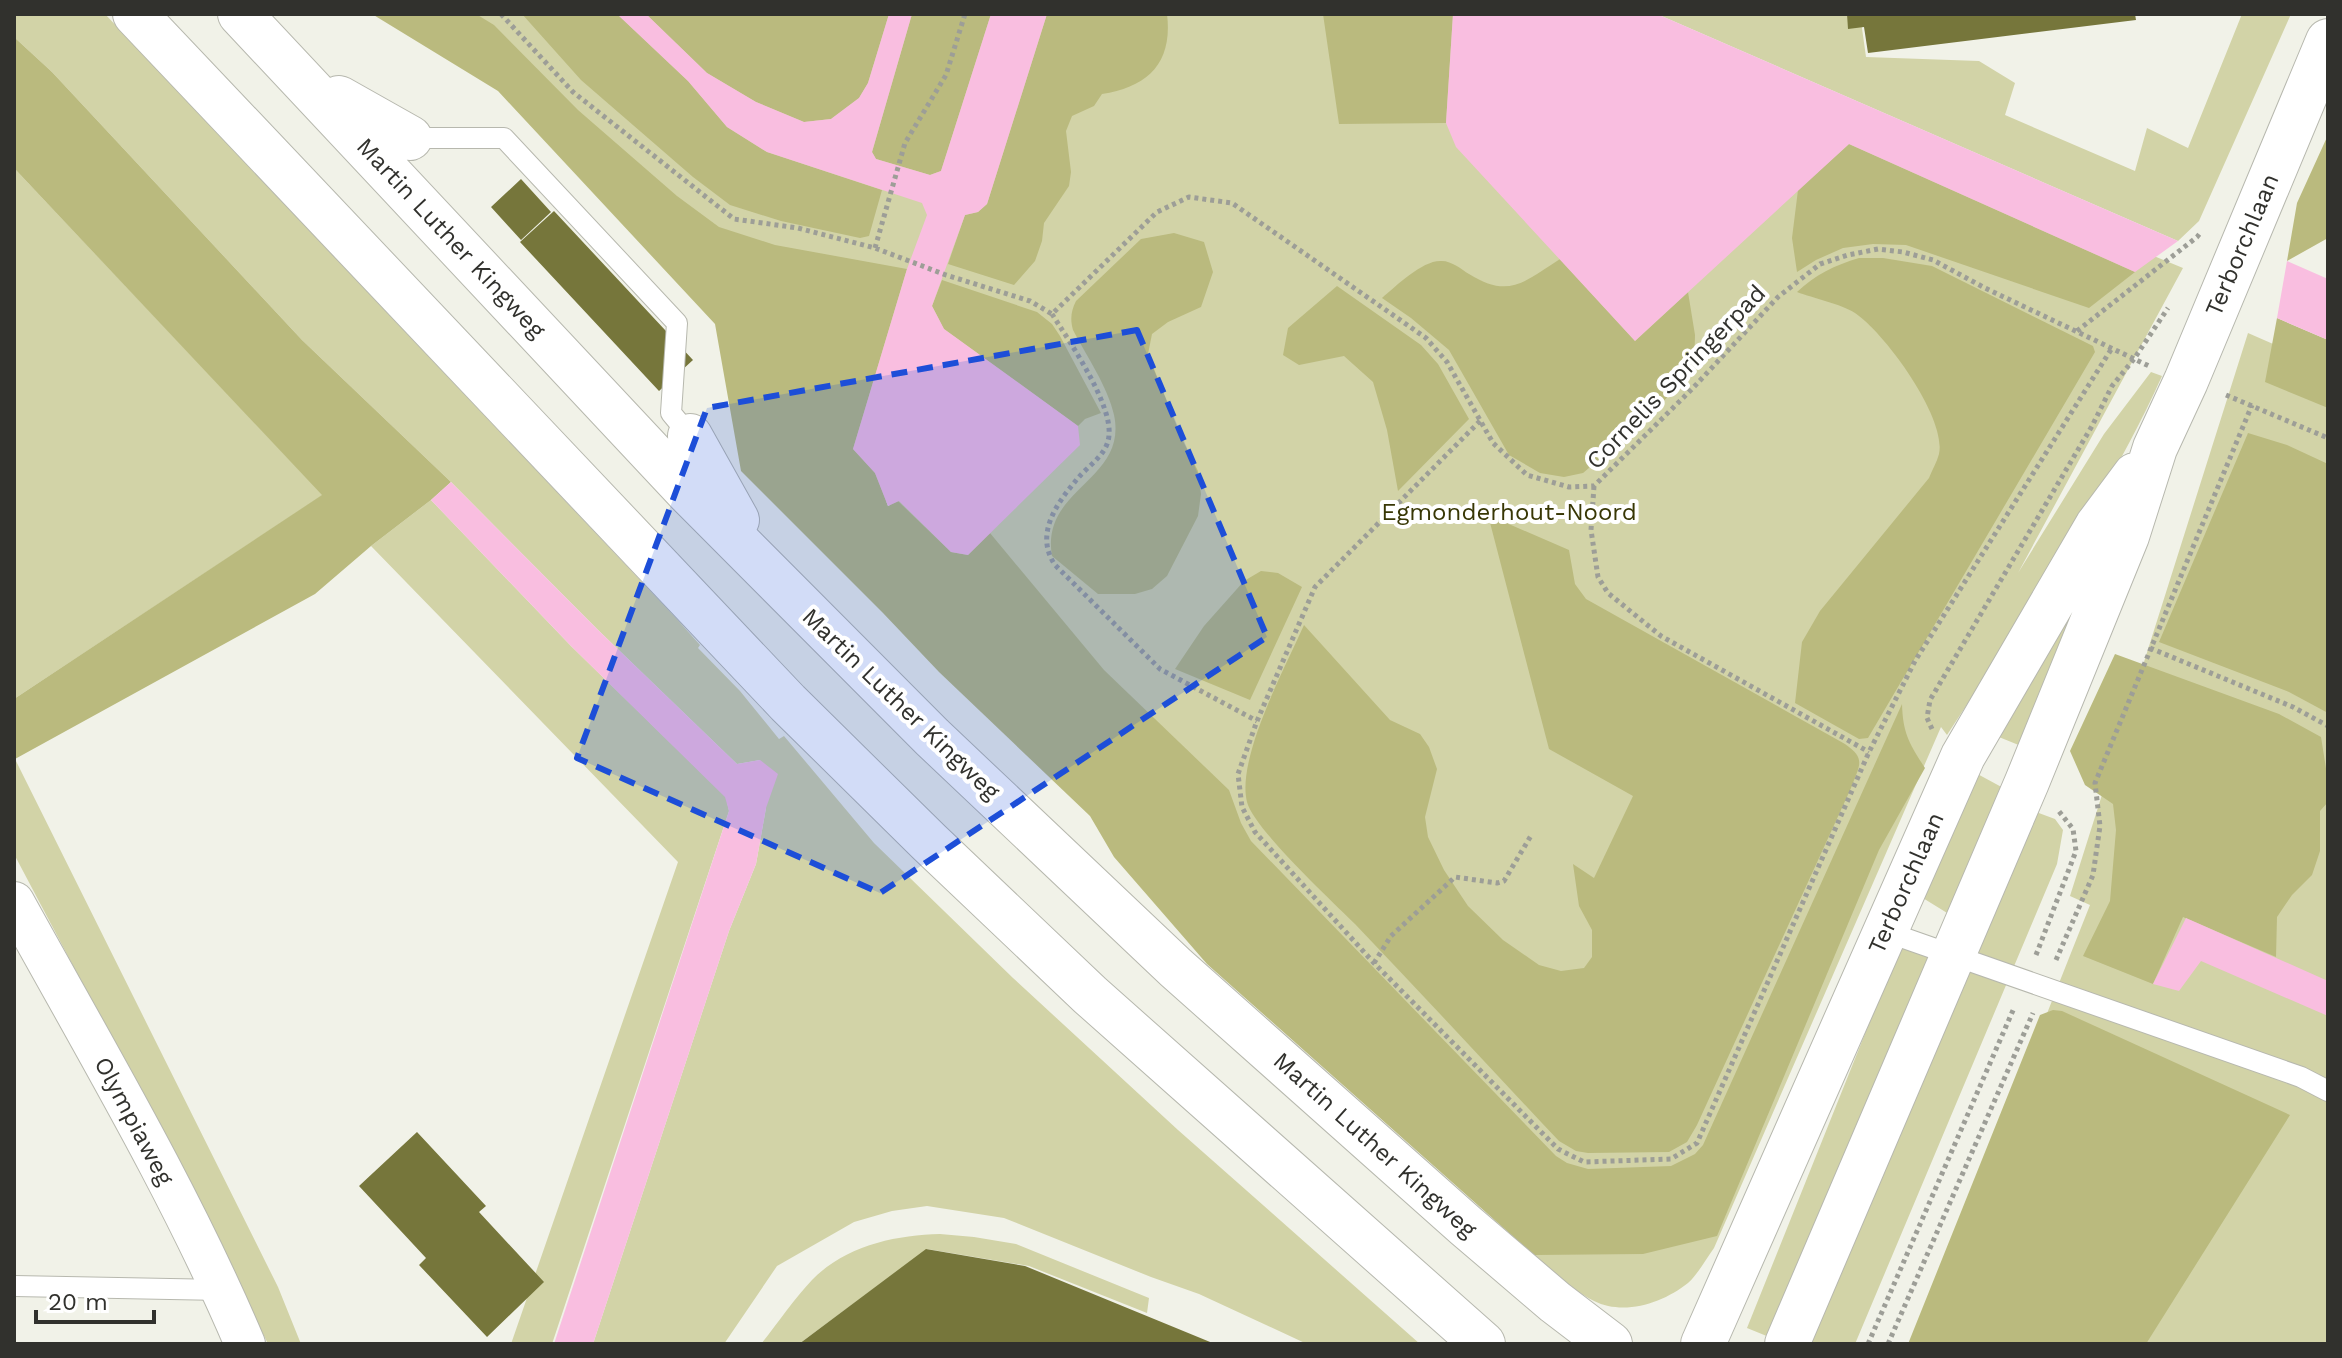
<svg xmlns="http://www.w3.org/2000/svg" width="2342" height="1358" font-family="'Work Sans',sans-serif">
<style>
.green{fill:#d2d3a7}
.forest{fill:#baba7e}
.water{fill:#f9bee0}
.building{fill:#76763b}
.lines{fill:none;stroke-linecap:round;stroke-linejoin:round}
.lane-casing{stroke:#b7b8ae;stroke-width:22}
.street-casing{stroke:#b7b8ae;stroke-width:42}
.secondary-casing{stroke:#b7b8ae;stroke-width:46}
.highway-casing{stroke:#b7b8ae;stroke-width:46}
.path{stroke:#9d9e97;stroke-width:5;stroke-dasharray:4 4;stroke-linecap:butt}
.lane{stroke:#fff;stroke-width:20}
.street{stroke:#fff;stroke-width:40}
.secondary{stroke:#fff;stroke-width:44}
.highway{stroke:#fff;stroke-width:44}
.marked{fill:#1d4ed8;fill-opacity:0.2;stroke:#1d4ed8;stroke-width:6;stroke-dasharray:16 10;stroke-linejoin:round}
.labels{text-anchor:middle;stroke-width:8;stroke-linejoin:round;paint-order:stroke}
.street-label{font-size:24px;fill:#31312d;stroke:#fff}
.park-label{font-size:24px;fill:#383705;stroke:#fff}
</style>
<rect width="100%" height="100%" fill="#f1f2e8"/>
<path class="green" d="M14,14H105L675,617L700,645L698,648L740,691L779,739L784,736L874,843L1013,978L1178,1130L1420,1344H1307L1199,1294L1151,1277L1004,1218L927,1206L892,1211L854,1222L777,1266L724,1344H593L729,931L756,864L766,808L760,760L737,764L597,629L451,482L302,340L52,72L14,37Z
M388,14H1566L2183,268L2018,573L2104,434L2151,372L2162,376C2106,501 2021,620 1947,735L1941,727L1714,1248C1706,1259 1698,1274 1688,1283C1663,1303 1624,1316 1594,1301C1572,1290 1553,1271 1534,1255L1529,1200L722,323L506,73Z
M1657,14H1860L1866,57L1979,61L2015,83L2005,115L2135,171L2147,128L2188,148L2242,14H2291L2199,221L2178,241Z
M14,168L323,495L14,699Z
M2248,333L2328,368V1344H1916L2090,905L2070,896Z
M431,500L571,646L726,797L729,811L552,1344H511L678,862L371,546Z
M2122,519L2026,748L1989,733Z
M14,757L278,1287L301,1344H268L200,1206L14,854Z
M1972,771L2007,790L1952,916L1918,895Z
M2028,809L2055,819L2063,830L2057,864L1855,1344H1803Z
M1901,944L1933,957L1774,1339L1747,1328Z
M940,1234L974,1237L1016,1244L1149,1298L1147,1313L1029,1266L927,1249L799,1344H761C778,1323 794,1299 812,1280C845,1246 895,1235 940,1234Z"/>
<path class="forest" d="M372,14H476L494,25L578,110L677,196L719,227L775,245L907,269L853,449L875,473L888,506L898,501L951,552L968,555L990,533L1104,670L1229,790L1241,823L1251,841L1556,1156L1567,1163L1588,1169L1671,1166L1695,1154L1703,1145L1902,704C1903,734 1909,743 1925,768L1879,850L1717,1236L1643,1254L1534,1255L1207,964L1114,857L1090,816L939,672L883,613L741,471L715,324L498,91Z
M522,14H617L688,81L727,127L767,152L882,190L869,236L860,238L781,221L730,205L693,177L581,80Z
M646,14H889L868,83L859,98L831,119L804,122L756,102L707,73Z
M912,14H991L941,171L930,175L876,159L872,152Z
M1047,14H1167C1173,63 1148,87 1102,94L1094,106L1072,116L1066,131L1071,172L1069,186L1044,223L1042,241L1035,261L1014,285L948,264L965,215L978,212L987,204Z
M1323,14H1453L1446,123L1339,124Z
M14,37L52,72L302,340L451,482L431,500L371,546L315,594L15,759L14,699L322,495L14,168Z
M2328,135V238L2287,261L2297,203Z
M1849,144L2135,272L2089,308L1906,245L1873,244L1843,248L1816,260L1797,272L1792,238L1798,190Z
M1174,233L1204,242L1213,272L1201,307L1168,322L1152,334L1148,354L1182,439L1198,471L1201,494L1198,516L1167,576L1152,589L1135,594H1098L1052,556C1040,488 1128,481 1114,415C1108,387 1086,355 1073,330C1070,319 1071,311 1076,301L1141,239Z
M1859,258H1883L1932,266L2093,346L2095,352L1868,738L1859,739L1795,703L1802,642L1820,611L1929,478C1932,470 1937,462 1939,454C1947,418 1885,333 1855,313C1841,304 1813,298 1797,292C1815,275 1835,265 1859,258Z
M1560,259L1635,341L1688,292L1695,335L1694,371L1632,432L1583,473L1564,477L1540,473L1509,455L1449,350L1411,318L1382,298C1396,286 1422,261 1440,261C1451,260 1461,269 1469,274C1509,299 1524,282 1560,259Z
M942,280L1037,312L1052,324L1060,336L1101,413L1085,419L1078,426L944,329L932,306Z
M1337,286L1421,345L1438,364L1469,419L1398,491L1387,430L1373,382L1344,356L1299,365L1283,355L1288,328Z
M2277,318L2328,340V408L2265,382Z
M2248,433L2287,445L2328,464V713L2289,692L2159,642Z
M1488,515L1569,550L1575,584L1586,599L1845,744C1867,759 1859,766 1851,788L1697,1125L1687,1142L1669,1152L1588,1153L1576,1151L1559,1141C1491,1069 1424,996 1355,924C1332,901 1254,829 1247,802C1236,758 1286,666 1304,625L1390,720L1420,734L1429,747L1437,769L1425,817L1428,837L1444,870L1468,906L1503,940L1539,965L1561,971L1584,968L1592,957V930L1579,906L1573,864L1594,878L1633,796L1549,749Z
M1261,571L1278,573L1302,587L1250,700L1175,669L1204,626L1244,581Z
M2115,654L2279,714L2321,737L2328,781V802L2320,811V851L2312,875L2292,895L2277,917L2276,957L2183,917L2153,984L2083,956L2110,901L2116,830L2113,804L2085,785L2070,751Z
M2053,1010L2062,1011L2290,1115L2146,1344H1908L2040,1015Z"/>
<path class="water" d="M617,14H646L707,73L756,102L804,122L831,119L859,98L868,83L889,14H912L872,152L876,159L930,175L941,171L991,14H1047L987,204L978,212L965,215L932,306L944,329L1078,426L1080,445L968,555L951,552L899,501L888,506L875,473L853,449L907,269L927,215L922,203L767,152L727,127L688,81Z
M1453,14H1657L2178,241L2135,272L1849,144L1635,341L1456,147L1446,123Z
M2287,261L2328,279V340L2277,318Z
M451,482L597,629L737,764L760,760L778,774L766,808L756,864L729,931L593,1344H554L729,811L725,797L571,646L431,500Z
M2186,918L2328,981V1016L2201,961L2179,991L2153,984Z"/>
<path class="building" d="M1847,14H2135L2136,20L1868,53L1864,27L1848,29Z
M521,179L551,212L521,240L491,207Z
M554,211L693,360L659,391L520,242Z
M417,1132L486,1206L479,1212L544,1282L487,1337L419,1265L426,1258L359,1186Z
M926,1249L1025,1266L1215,1344H799Z"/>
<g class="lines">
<defs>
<path id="lane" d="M410,138H504L677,323L671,413L690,436
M1884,931L2301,1077L2328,1091
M14,1286L222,1290"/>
<path id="street" d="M14,902C94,1047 180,1191 245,1344"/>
<path id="secondary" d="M1703,1344L1963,756L2097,526L2135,475
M1787,1344L2027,782L2127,536L2155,448L2186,381L2328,41"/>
<path id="highway" d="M135,14L788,703L929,842L1090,995L1483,1344
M240,14L688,492L932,737L1176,968L1466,1226L1555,1302L1610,1344
M339,98L410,138
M690,436L737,520"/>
</defs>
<use href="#lane" class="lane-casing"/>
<use href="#street" class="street-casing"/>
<use href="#secondary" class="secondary-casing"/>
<use href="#highway" class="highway-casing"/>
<path class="path" d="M501,14L573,92L734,219L798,228L875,248L946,275L1030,301L1052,314L1157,212L1189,197L1232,203L1426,338L1447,362L1493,443L1527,475L1569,487L1594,486L1692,389L1778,297L1820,264L1848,255L1878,249L1903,252L1933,260L1985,288L2149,366
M875,248L905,143L946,75L965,14
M1052,314C1069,341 1112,403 1109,435C1108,454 1089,465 1078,478C1057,503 1034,534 1055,565L1160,669L1257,721
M2077,331L2197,237L2201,232
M2226,395L2328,438
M1480,421L1315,587L1257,721L1238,774L1242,807L1255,832L1374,963L1558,1149L1584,1162L1671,1159L1697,1143L1869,752L1915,661L2112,348
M1594,486L1591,530L1598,577L1608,593L1661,636L1869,752
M2150,648L2293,707L2328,726
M1932,729L1927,718L1930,700L2092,426L2112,386L2134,359L2168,308
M2036,955L2076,851L2073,829L2058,810
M2056,960L2093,875L2100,826L2095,783L2252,405
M1374,963L1391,936L1455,877L1497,883L1504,881L1532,834
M1868,1344L2014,1008
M1888,1344L2033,1013"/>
<use href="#lane" class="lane"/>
<use href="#street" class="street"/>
<use href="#secondary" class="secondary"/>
<use href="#highway" class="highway"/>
</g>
<path class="marked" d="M1137,330L1267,637L880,893L577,758L707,408Z"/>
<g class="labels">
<g class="street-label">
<text transform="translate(451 238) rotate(47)" y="8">Martin Luther Kingweg</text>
<text transform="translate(2242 245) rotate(-67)" y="8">Terborchlaan</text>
<text transform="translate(1676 377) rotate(-46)" y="8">Cornelis Springerpad</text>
<text transform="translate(901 704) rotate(44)" y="8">Martin Luther Kingweg</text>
<text transform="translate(1906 883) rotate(-66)" y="8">Terborchlaan</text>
<text transform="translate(134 1121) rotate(62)" y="8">Olympiaweg</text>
<text transform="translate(1375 1145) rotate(42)" y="8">Martin Luther Kingweg</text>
</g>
<g class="park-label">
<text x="1509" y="520">Egmonderhout-Noord</text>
</g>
</g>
<rect width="2342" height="1358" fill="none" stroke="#31312d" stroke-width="32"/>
<path d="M36 1310v12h118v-12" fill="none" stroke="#31312d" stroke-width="4"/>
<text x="48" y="1310" font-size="24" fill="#31312d" stroke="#ffffff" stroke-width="6" paint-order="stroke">20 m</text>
</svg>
